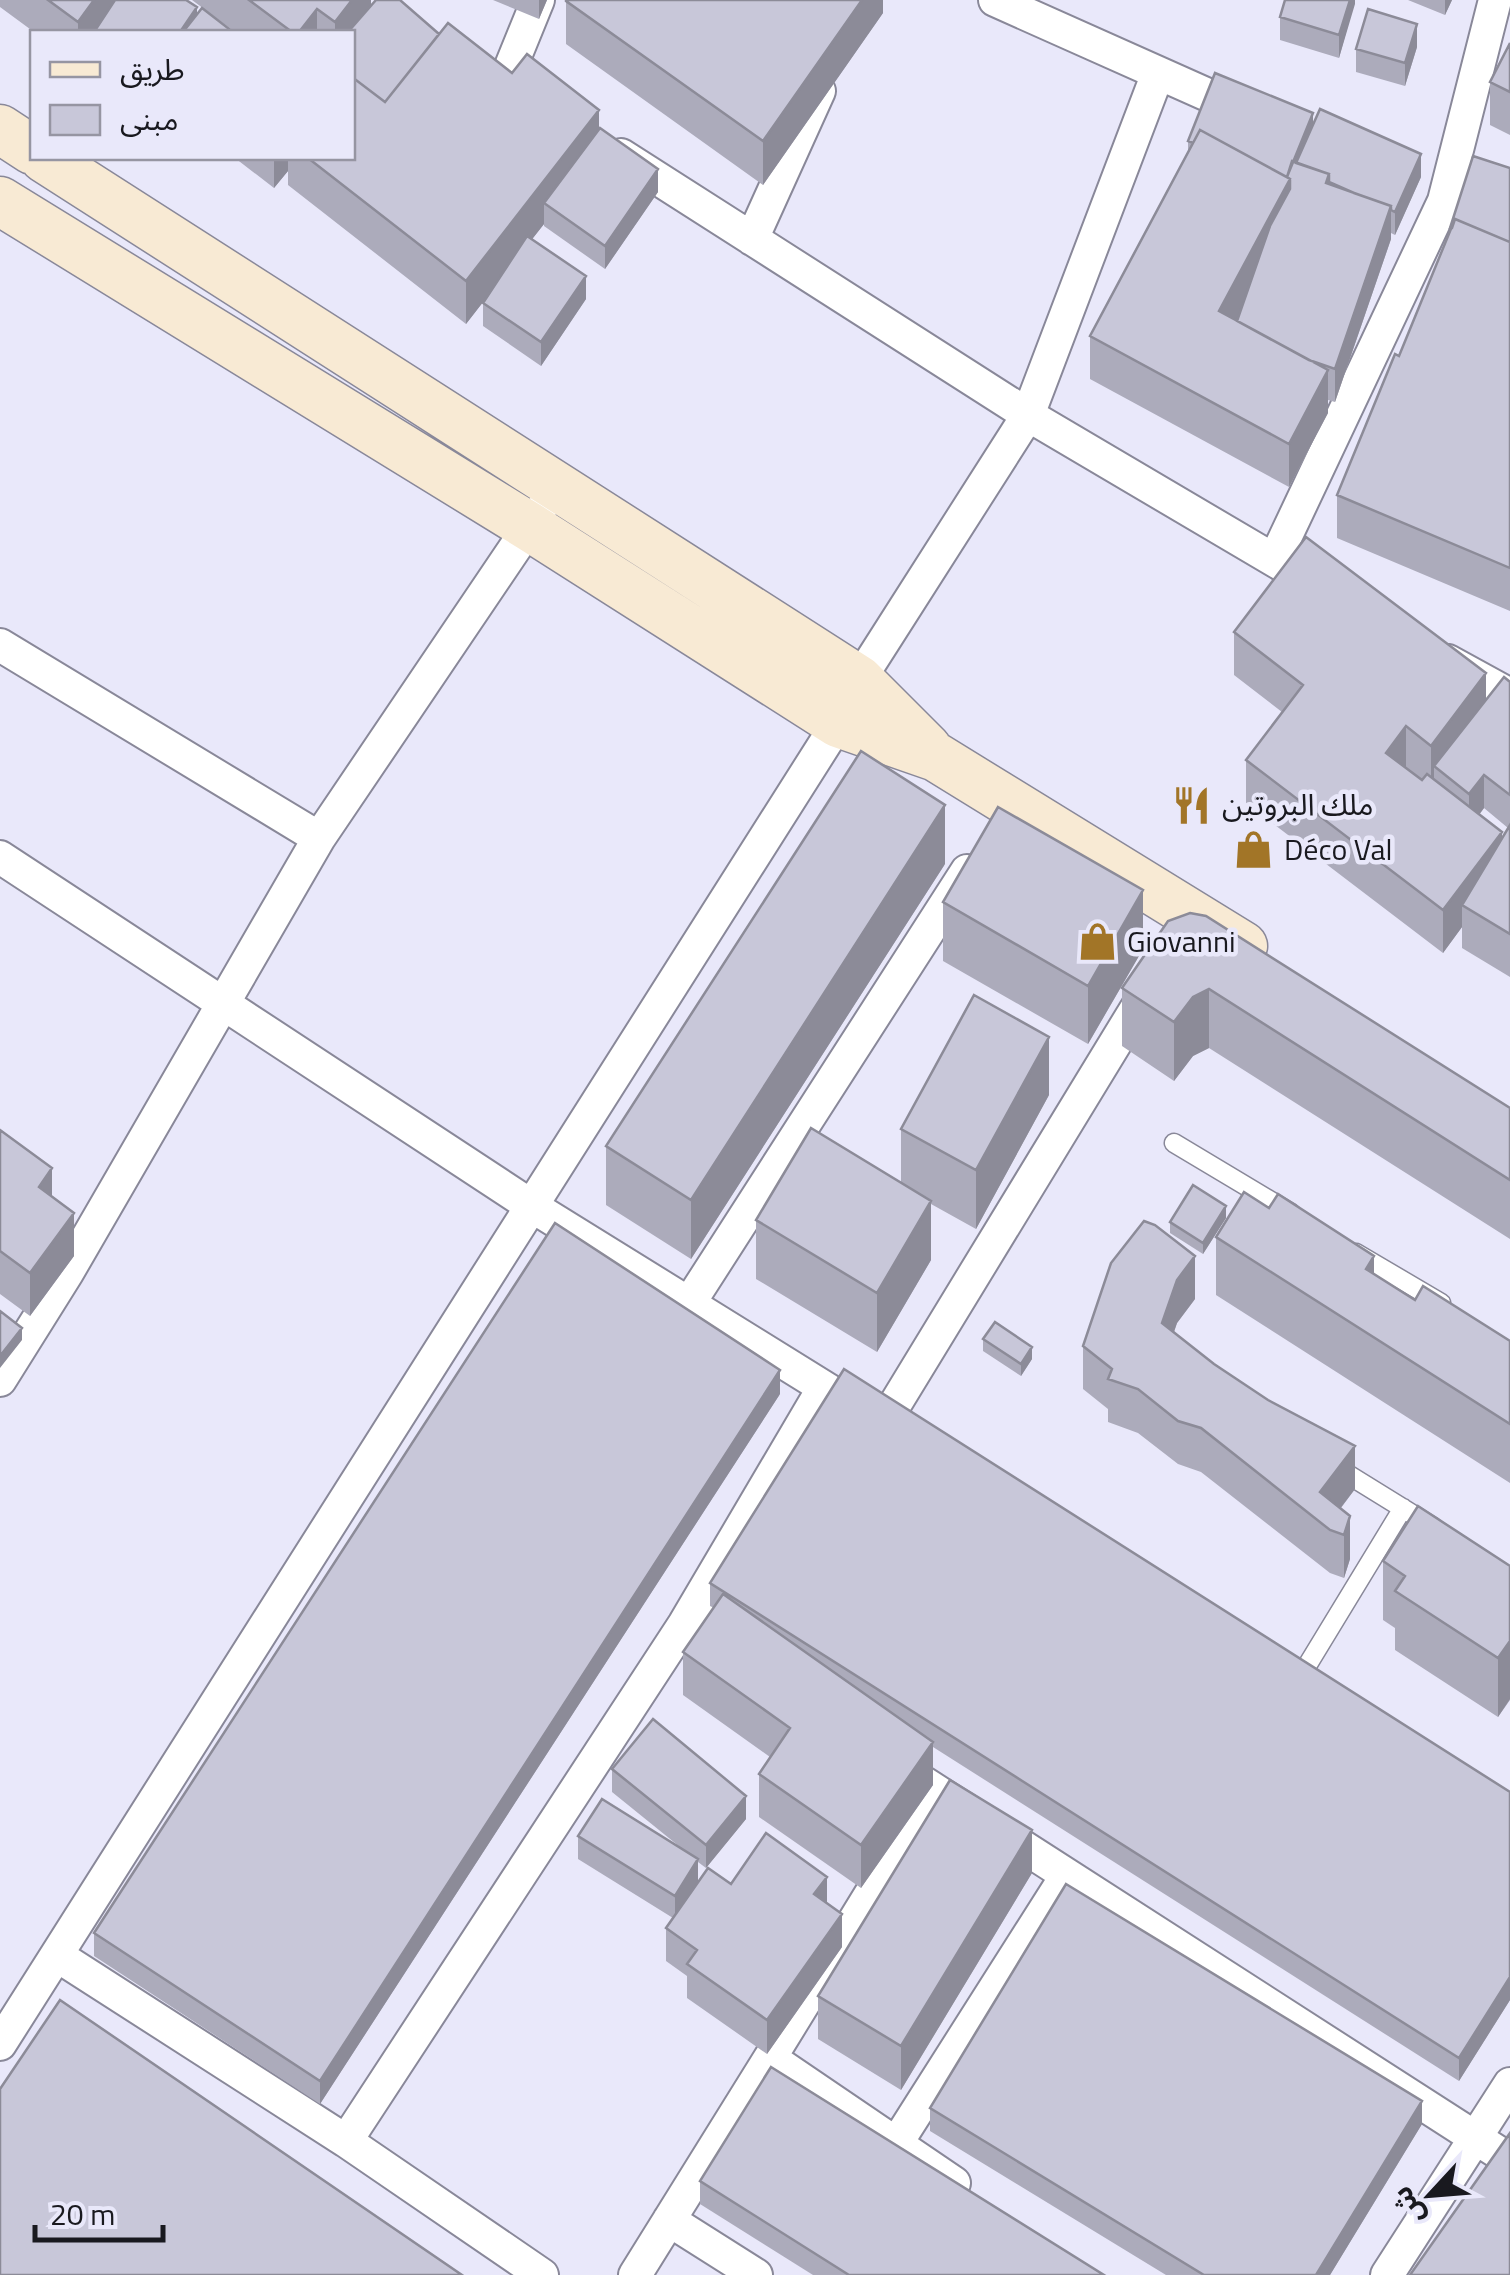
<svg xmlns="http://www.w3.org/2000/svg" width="1510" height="2275" font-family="'Titillium Web','Noto Sans Arabic',sans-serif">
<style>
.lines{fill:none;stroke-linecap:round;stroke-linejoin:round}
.lane-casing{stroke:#898899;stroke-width:21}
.street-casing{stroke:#898899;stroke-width:36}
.secondary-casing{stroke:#898899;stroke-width:51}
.lane{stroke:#fff;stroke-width:18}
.street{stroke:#fff;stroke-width:32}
.secondary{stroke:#f8ead4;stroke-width:48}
.wall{fill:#acabbb;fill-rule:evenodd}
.shaded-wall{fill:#8c8b98}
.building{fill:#c8c7d9;stroke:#8c8b98;stroke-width:2.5}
.labels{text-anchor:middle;stroke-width:9;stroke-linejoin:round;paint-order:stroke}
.poi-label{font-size:30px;fill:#19191f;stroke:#e9e8fa;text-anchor:start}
</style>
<rect width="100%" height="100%" fill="#e9e8fa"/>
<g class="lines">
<defs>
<path id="lane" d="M1174,1143L1291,1213
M1356,1253L1441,1303
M1336,1467L1433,1527
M1302,1674L1403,1508"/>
<path id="street" d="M995,0L1246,112
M505,81L538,0
M621,155L1028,415L1323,589
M752,239L819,91
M1275,559L1444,201L1495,0
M0,645L319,838
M1448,661L1510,695
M0,857L530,1205L867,1414
M688,1305L967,871
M0,1380L67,1273L319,838L540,511
M883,1424L1144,996
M685,1623L823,1389
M896,1765L1510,2160
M58,1956L346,2141L542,2275
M0,2044L838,723L859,680L1028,415L1158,73
M770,2058L934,1791
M346,2141L685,1623L735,1657
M896,2144L1067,1875
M669,2220L756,2275
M635,2275L770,2058L954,2183
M1387,2275L1510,2084"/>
<path id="secondary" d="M0,129L32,150
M44,158L859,680L927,748
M0,201L530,527L838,723L936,757L1243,946"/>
</defs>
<use href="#lane" class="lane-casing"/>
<use href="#street" class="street-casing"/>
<use href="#secondary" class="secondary-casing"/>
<use href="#lane" class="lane"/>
<use href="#street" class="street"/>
<use href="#secondary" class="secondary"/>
</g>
<path class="wall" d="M0,0H186L197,15L233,32H34L0,7Z
M192,0H371V6L439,34L512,73L599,130L658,192L605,269L544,226V224L532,239L586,299L541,366L483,326V302L466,324L288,185V171L274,188L235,158H352V32H235Z
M493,0H547L539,19Z
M883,0V13L763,185L566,44V1Z
M1355,0L1339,58L1280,40V17Z
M1408,0H1452L1445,15Z
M1510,43V135L1490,125V82Z
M1417,47L1405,86L1356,72V49Z
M1313,126L1421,177L1395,235L1391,233V239L1335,402L1328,400V413L1289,487L1090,379V336L1188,153V141Z
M1510,168V611L1337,538V495L1399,356L1450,234V228Z
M1234,632L1486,699L1510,682V977L1462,948V927L1443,953L1246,803V760L1282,712L1234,675ZM1484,808L1508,828L1502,839L1479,815Z
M945,864L691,1259L606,1205V1146Z
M943,902L1143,949L1088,1044L943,961Z
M1168,921L1510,1108V1239L1209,1048L1193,1056L1174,1081L1122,1046V988Z
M1049,1095L976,1229L931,1204V1260L877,1352L756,1279V1220L901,1183V1129Z
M0,1130L52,1197L74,1256L30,1316L0,1294Z
M1226,1218L1203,1254L1170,1233V1222Z
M1216,1237L1374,1274L1415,1300L1510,1341V1483L1216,1295Z
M1195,1299L1177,1323L1174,1332L1355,1489L1341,1508L1350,1559L1344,1578L1330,1573L1201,1472L1178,1464L1138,1433L1108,1422V1409L1083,1389V1346Z
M983,1339L1032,1359L1021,1376L983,1351Z
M780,1394L320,2104L94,1956V1933Z
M1383,1561L1510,1566V1700L1498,1717L1395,1650V1628L1383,1620Z
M710,1583L1510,1792V2000L1459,2081L933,1747V1785L861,1888L759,1817V1774L770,1757L683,1695V1652L714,1608L710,1606Z
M612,1769L746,1819L706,1868L698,1862V1882L731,1884L827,1903L842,1947L767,2054L687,1998V1976L666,1961V1928L673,1918L578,1859V1836L680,1847L612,1792Z
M1032,1873L901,2090L818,2039V1996Z
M930,2108L1422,2124L1330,2275H1166L930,2131Z
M700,2181L1104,2275H813L700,2204Z"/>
<path class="shaded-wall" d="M94,0H127L102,32H78V22Z
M352,0H371V18L352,32H335V22Z
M539,0H547L539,19Z
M862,0H883V13L763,185V141Z
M1350,0H1355V4L1339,58V35Z
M1445,0H1452L1445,15Z
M197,7V30L195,32H180Z
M317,9V32H299Z
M1417,24V47L1405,86V63Z
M599,110V153L544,203V224L466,324V281Z
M1313,113V136L1290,222L1219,354V311L1286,180Z
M1421,154V177L1395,235V212Z
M274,158H288V171L274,188Z
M658,169V192L605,269V246Z
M1391,206V239L1335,402V369Z
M586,276V299L541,366V342Z
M1328,370V413L1289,487V444Z
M1486,673V717L1434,766V786L1431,789V746Z
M1406,726V769L1386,753Z
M1484,775V808L1469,828V794Z
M945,805V864L691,1259V1200Z
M1502,832V875L1462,905V927L1443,953V910Z
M1143,890V949L1088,1044V986Z
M1209,989V1048L1193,1056L1174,1081V1022L1193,997Z
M1049,1037V1095L976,1229V1170Z
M52,1168V1211L39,1187Z
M931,1201V1260L877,1352V1293Z
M1226,1206V1218L1203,1254V1243Z
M74,1213V1256L30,1316V1273Z
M1195,1256V1299L1177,1323L1162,1366V1323L1177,1280Z
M1374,1256V1314L1366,1269Z
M22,1328V1340L0,1368V1356Z
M1032,1347V1359L1021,1376V1364Z
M780,1370V1394L320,2104V2081Z
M1355,1446V1489L1326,1527L1320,1492Z
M1350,1516V1559L1344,1578V1535Z
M1510,1641V1699L1498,1717V1658Z
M933,1742V1785L861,1888V1845Z
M746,1796V1819L706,1868V1845Z
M1032,1830V1873L901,2090V2046Z
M698,1859V1882L675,1919V1896Z
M827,1877V1910L814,1894Z
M842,1914V1947L767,2054V2020Z
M1510,1977V2000L1459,2081V2058Z
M1422,2101V2124L1330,2275H1316Z"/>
<path class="building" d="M48,0H94L78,22Z
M115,0H186L197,7L180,32H94Z
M249,0H352L335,22L317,9L299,32H292Z
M376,0H400L439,34L385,102L352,77V32H348Z
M566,0H862L763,141L566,1Z
M1285,0H1350L1339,35L1280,17Z
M202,8L233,32H183Z
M1368,9L1417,24L1405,63L1356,49Z
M448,23L512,73L527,54L599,110L466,281L308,158H352V77L385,102Z
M1510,43V92L1490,82Z
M1215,73L1313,113L1287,177L1200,130L1193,143L1188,141Z
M1320,109L1421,154L1395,212L1391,210V206L1354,193L1329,182V174L1296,163Z
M600,128L658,169L605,246L544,203Z
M1200,130L1290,179L1219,311L1328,370L1289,444L1090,336Z
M1473,156L1510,168V242L1455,219L1452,228H1450Z
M1292,161L1329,174L1326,183L1391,206L1335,369L1309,360L1237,321L1270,226L1290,189V179L1287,177Z
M1455,219L1510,242V568L1337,495L1395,354L1399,356Z
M527,236L586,276L541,342L483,303Z
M1306,537L1486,673L1431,746L1406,726L1386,753L1422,780L1427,774L1502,832L1443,910L1246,760L1303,685L1234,632Z
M1504,677L1510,682V795L1484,775L1469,794L1434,766Z
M861,751L945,805L691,1200L606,1146Z
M998,807L1143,890L1088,986L943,902Z
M1510,825V934L1462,905Z
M1190,913L1206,916L1510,1108V1180L1209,989L1193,997L1174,1022L1122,988L1168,921Z
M974,995L1049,1037L976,1170L901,1129Z
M811,1128L931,1201L877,1293L756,1220Z
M0,1130L52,1168L39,1187L74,1213L30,1273L0,1251Z
M1193,1185L1226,1206L1203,1243L1170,1222Z
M1244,1192L1269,1208L1278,1194L1374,1256L1366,1269L1415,1300L1423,1286L1510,1341V1424L1216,1237Z
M1144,1221L1155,1225L1195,1256L1177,1280L1162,1323L1214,1364L1268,1400L1355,1446L1320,1492L1350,1516L1344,1535L1330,1530L1201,1428L1178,1421L1138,1389L1108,1379L1112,1369L1083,1346L1111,1263Z
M555,1223L780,1370L320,2081L94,1933Z
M0,1311L22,1328L0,1356Z
M995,1322L1032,1347L1021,1364L983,1339Z
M844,1369L1510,1792V1977L1459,2058L710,1583Z
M1418,1506L1510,1566V1641L1498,1658L1395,1591L1405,1576L1383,1561Z
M723,1594L933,1742L861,1845L759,1774L790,1728L683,1652Z
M653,1719L746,1796L706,1845L612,1769Z
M950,1780L1032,1830L901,2046L818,1996Z
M602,1799L698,1859L675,1896L578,1836Z
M766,1833L827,1877L814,1894L842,1914L767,2020L687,1964L697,1950L666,1928L708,1868L731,1884Z
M1066,1884L1422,2101L1316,2275H1204L930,2108Z
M60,2000L462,2275H0V2089Z
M771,2067L1104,2275H849L700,2181Z
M1510,2133V2275H1410Z"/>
<defs>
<symbol id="restaurant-bare" viewBox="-9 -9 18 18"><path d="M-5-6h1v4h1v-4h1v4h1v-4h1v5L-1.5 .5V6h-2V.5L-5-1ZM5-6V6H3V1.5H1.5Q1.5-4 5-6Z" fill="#a27527" stroke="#e9e8fa" stroke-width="2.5" paint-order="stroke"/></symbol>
<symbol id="shop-bare" viewBox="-9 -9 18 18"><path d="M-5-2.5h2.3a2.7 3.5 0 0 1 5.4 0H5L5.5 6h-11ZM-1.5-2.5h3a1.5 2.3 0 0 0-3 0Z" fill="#a27527" stroke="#e9e8fa" stroke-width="2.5" paint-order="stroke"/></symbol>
</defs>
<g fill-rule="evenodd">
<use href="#restaurant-bare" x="1164" y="778" width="55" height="55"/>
<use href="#shop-bare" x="1226" y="822" width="55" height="55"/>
<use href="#shop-bare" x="1070" y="914" width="55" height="55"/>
</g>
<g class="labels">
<g class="poi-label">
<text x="1222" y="815">ملك البروتين</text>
<text x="1284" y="860">Déco Val</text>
<text x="1127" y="952">Giovanni</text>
</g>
</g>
<rect x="30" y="30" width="325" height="130" fill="#e9e8fa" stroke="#9695a2" stroke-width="2.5"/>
<rect x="50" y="62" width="50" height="15" fill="#f8ead4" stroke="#9695a2" stroke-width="2.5"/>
<text x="120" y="80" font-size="30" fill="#19191f">طريق</text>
<rect x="50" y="105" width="50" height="30" fill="#c8c7d9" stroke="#9695a2" stroke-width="2.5"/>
<text x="120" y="130" font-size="30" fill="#19191f">مبنى</text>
<g transform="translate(1430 2195) rotate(244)" stroke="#e9e8fa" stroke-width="8" paint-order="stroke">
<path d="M0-8L18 38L0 25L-18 38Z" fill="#19191f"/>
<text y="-15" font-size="28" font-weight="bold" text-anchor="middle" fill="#19191f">ش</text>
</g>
<path d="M35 2225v15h128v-15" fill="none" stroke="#19191f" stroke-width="5"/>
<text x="50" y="2225" font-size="30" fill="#19191f" stroke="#e9e8fa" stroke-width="8" paint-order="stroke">20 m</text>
</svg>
